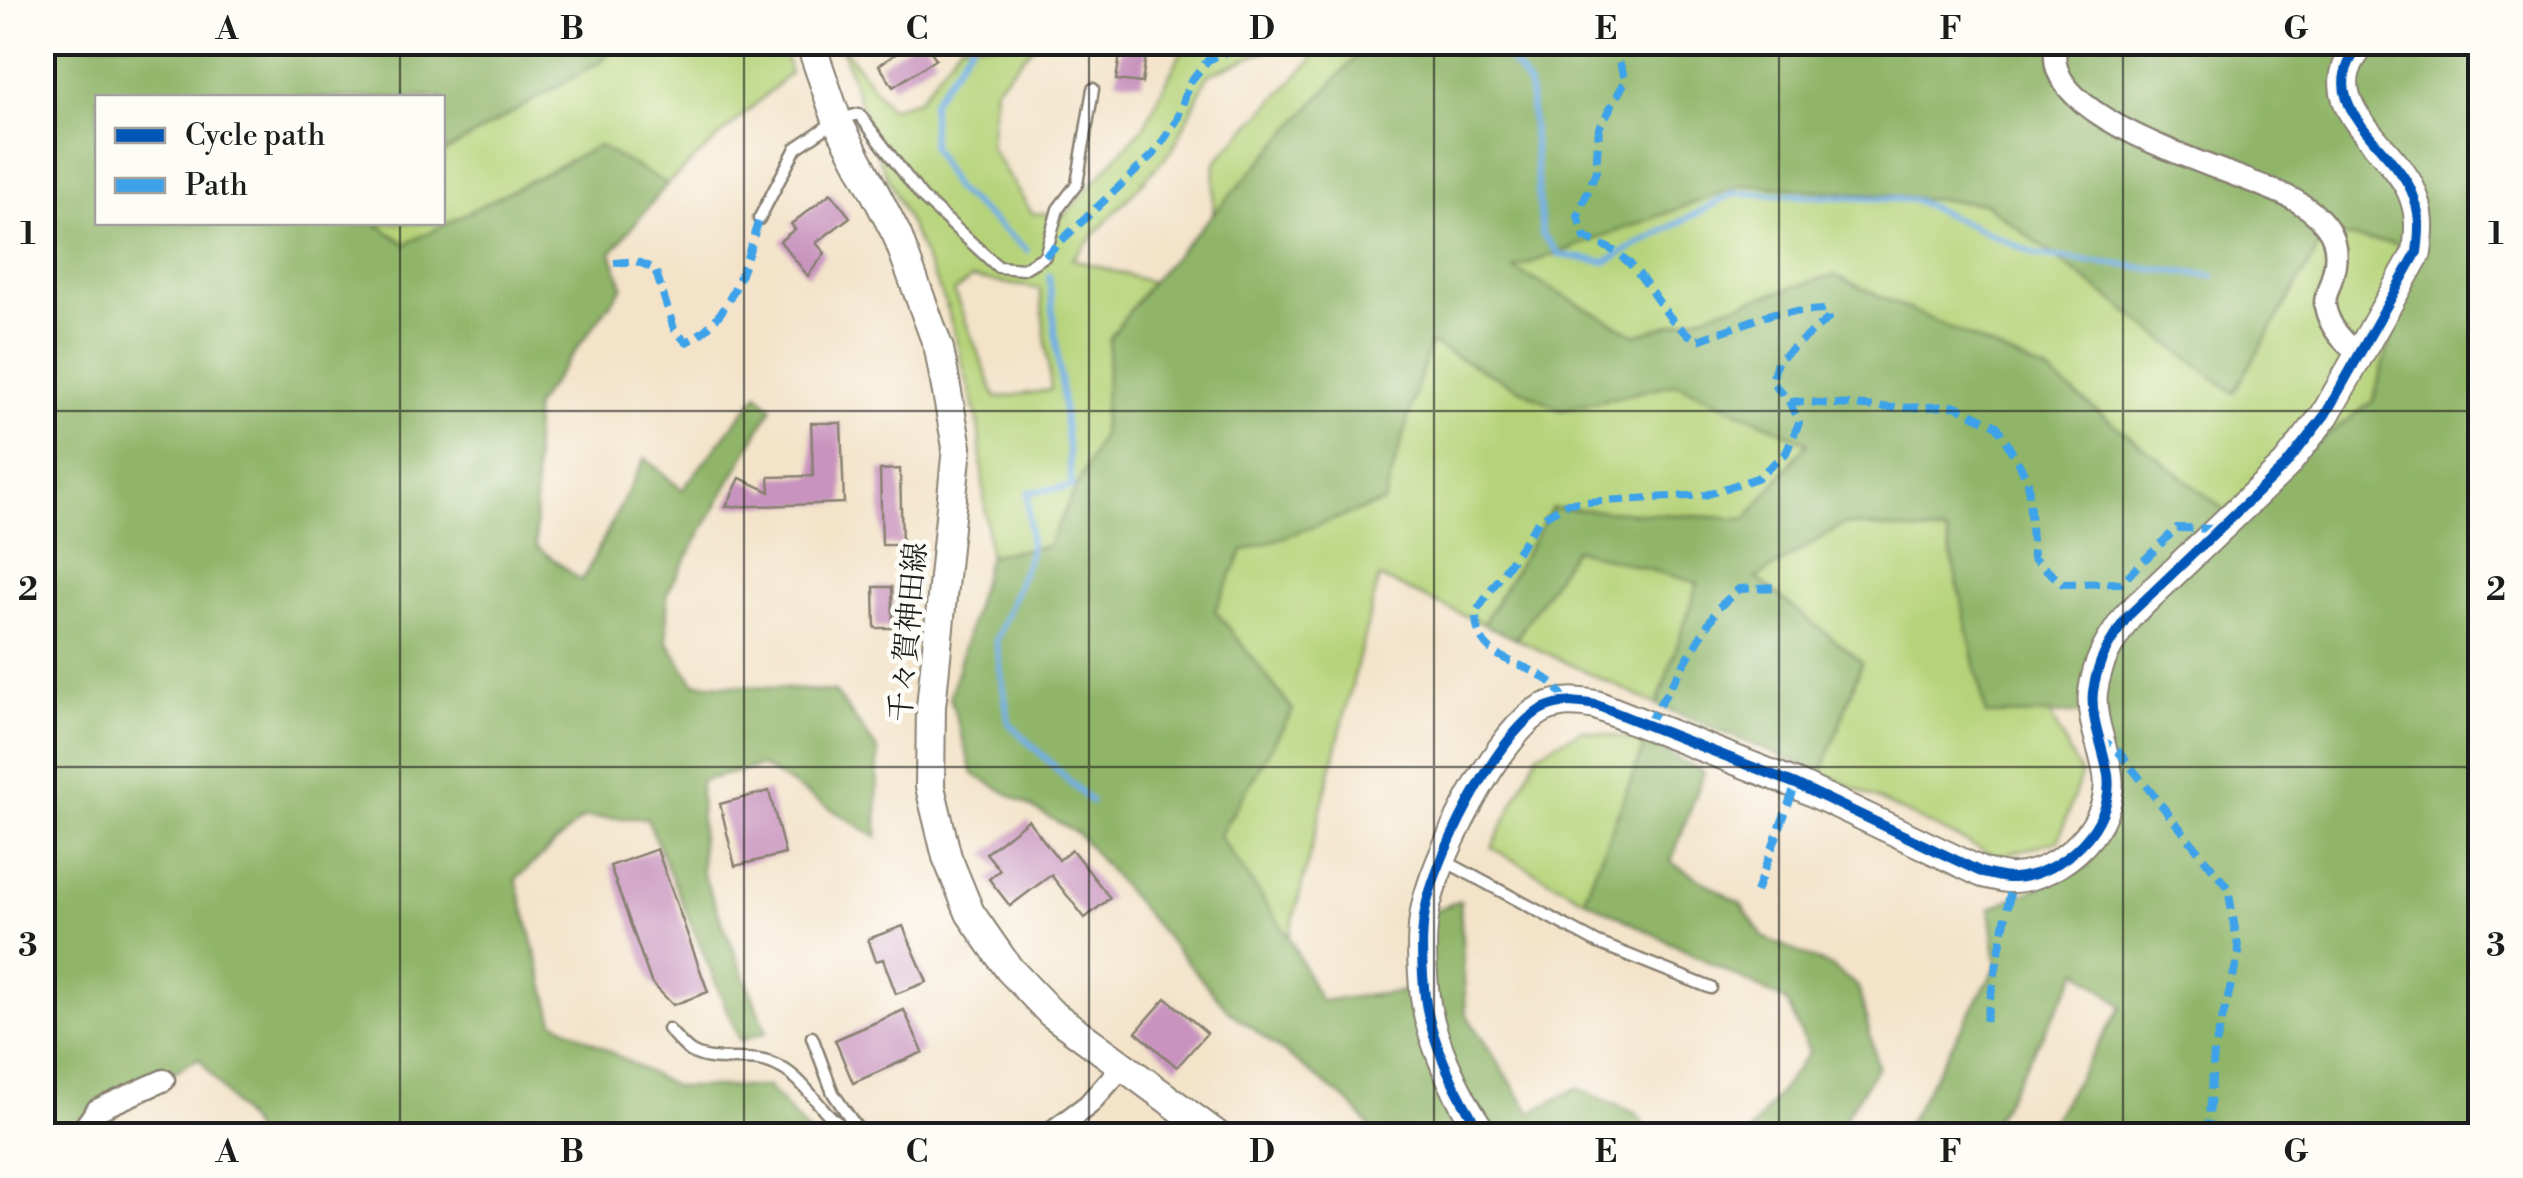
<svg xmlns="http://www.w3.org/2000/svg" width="2523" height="1178" font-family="'Libre Bodoni','Noto Serif JP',serif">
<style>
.green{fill:#b6d379;stroke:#69784a;stroke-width:2.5;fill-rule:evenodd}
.forest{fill:#90b569;stroke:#566842;stroke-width:2.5;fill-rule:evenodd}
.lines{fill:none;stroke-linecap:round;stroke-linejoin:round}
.stream{stroke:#72afe4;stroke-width:6}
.building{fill:#c893be}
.lane-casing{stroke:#888072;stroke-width:15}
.street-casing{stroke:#888072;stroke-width:25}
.secondary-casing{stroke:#888072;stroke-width:32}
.lane{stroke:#fff;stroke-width:10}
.street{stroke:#fff;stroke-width:20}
.secondary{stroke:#fff;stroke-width:28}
.quiet{stroke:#3da2ea;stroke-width:8;stroke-dasharray:15 8;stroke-linecap:butt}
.cycleway-casing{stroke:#fdfcf7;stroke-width:16}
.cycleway{stroke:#0057b8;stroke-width:10}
.grid{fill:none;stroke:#1c1c1c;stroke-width:2.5;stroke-opacity:0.55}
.labels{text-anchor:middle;stroke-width:9;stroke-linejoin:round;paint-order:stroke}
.street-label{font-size:30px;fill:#1c1c1c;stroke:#fdfcf7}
.neatline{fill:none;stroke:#1c1c1c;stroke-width:4}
.grid-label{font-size:32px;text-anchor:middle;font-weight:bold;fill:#1c1c1c}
</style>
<rect width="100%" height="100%" fill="#fdfcf7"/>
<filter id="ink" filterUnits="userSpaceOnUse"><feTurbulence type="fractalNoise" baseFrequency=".01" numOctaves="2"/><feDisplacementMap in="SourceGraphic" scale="20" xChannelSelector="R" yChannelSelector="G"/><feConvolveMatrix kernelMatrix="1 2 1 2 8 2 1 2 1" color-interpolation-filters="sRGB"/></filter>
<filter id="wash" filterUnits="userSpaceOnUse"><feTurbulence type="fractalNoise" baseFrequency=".0048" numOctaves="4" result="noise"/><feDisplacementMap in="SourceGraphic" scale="40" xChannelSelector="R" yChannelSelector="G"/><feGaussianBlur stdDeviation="2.25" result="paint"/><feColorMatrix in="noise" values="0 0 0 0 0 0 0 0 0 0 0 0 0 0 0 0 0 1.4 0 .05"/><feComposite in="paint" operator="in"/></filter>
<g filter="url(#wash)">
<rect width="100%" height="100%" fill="#f3e3c9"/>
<path class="green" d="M617,43H782L790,73L667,184L598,146L406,245L375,223L442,222L443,153L601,61Z
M840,43L889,108L918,100L961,43H1036L995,88L990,147L1032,213L1065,215L1144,126L1186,43H1284L1208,75L1173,149L1072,259L1151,282L1110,338L1102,434L1048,546L989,555L978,421L946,304L877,154ZM972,278L1040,289L1051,390L996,398L954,292Z
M1302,43H1369L1213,217L1215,162L1313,59Z
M1743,185L1985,203L2234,393L2326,234L2418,245L2373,401L2226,511L2048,373L1834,275L1636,335L1513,269Z
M1429,343L1561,410L1677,383L1808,442L1746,519L1552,508L1483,624L1379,577L1289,937L1219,836L1293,710L1214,610L1243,551L1384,502Z
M1844,524L1947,534L1986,714H2050L2081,775L2059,840L1997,857L1822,773L1862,662L1755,579Z
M1574,549L1699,583L1657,705L1516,639Z
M1582,730L1646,742L1584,899L1492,848L1538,753Z"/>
<path class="forest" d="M42,43H617L601,61L443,153L442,98H98V222L375,223L406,244L598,146L667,184L611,253L623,286L534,407L536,546L582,581L645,458L682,490L758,394L772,407L667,593V641L694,683L835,692L878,751L877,837L761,766L700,781L702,872L767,1032L740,1041L647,818H583L516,879L554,1021L675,1087H768L810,1135H257L199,1058L88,1120L90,1135H43Z
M1369,43H2480V1135H2043L2122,1006L2079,970L1986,1135H1901L1997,965L1990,908L2088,866L2107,713L1986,715L1947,534L1843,524L1756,578L1862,662L1822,773L1657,705L1698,583L1574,549L1516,639L1483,624L1552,508L1746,519L1808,443L1677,383L1561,410L1430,343L1384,502L1243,551L1215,610L1293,710L1219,836L1289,937L1320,1001L1408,991L1429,912L1460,901L1466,1014L1531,1113L1577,1088L1637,1114L1651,1135H1377L1349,1102L1228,1010L1077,833L973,774L950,697L989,555L1048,546L1102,434L1110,338L1151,282ZM1743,185L1985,203L2234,393L2326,235L2417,246L2373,401L2226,511L2048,373L1834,275L1636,335L1514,269Z
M1646,742L1704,772L1671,862L1741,904L1763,937L1832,967L1858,987L1878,1066L1834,1135H1748L1809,1052L1787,1002L1584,899Z"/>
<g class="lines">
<path class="stream" d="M973,42L932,102V147L954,188L1027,250
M1496,42L1529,85L1542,234L1560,255L1605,262L1735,193L1914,200L2037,255L2213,276
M1049,276L1072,487L1028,492L1030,553L996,641L1009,723L1091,802"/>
</g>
<g id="blocks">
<path class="building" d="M913,42H925L936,59L893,87L879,65Z
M1129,42H1148L1142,83L1116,80L1121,49L1128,50Z
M831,193L850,217L816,243L825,253L808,276L780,241L795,229L791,224Z
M811,423H841L844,503L726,507L740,478L770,492L769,477L813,476Z
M900,469L902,545H882L880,470Z
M874,587H892L893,628H875Z
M769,791L785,854L735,866L720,804Z
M1028,820L1059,860L1072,850L1110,898L1085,918L1051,875L1010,906L989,879L1000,870L986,853Z
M657,849L708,992L673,1005L651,982L610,866Z
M903,926L927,982L896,994L883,959L876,961L868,939Z
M1166,998L1207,1033L1177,1067L1136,1032Z
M904,1010L923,1052L853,1083L835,1040Z"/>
</g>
</g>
<g filter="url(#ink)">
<use href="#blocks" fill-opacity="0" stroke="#888072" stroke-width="2.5"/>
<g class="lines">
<defs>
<path id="lane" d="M759,219L796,148L837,120L859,114L922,197L998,267L1023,269L1045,256L1058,209L1077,184L1093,89
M1443,860L1598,943L1711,988
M668,1029C675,1036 682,1045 690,1051C713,1066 747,1053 773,1064C812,1079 820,1123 861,1135
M812,1037L833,1093L861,1134"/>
<path id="street" d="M2058,42C2027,122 2252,173 2298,202C2328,220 2343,241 2332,277C2330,286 2324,297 2325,306C2329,328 2344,342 2360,356
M861,1135L863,1136
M78,1136L97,1110L164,1080
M1046,1136L1088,1105L1122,1067"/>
<path id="secondary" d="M810,42L837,120L897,235L939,349L957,447L931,707L930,787L947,857L970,913L1009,969L1051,1013L1218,1136
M1484,1136C1457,1097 1427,1035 1424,987C1422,965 1421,939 1424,918C1429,869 1499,728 1544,708C1562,700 1577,702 1596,705L1796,784L1983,873C1993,875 2004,879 2014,878C2062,875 2115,825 2108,775C2104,747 2090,720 2093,692C2097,661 2110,641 2128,616L2286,465L2325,415L2417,252C2420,230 2421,212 2411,190C2391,144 2306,101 2364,42"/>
</defs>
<use href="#lane" class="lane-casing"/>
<use href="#street" class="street-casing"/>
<use href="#secondary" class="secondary-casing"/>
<use href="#lane" class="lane"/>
<use href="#street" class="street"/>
<use href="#secondary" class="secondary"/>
<path class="quiet" d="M1317,42L1321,53
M697,50L707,42
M1045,256L1154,154L1177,120L1190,82L1208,60L1250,42
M614,263L636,261L655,269L674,329L686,342C732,321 745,263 759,219
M1789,401L1896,408L1956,406L1997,426L2028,480L2033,558L2063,584L2121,583L2177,528L2219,529
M1566,701C1562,695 1557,687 1551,682C1519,658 1475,662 1476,612L1539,520L1568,503L1705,495L1757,478L1786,453L1799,423L1789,401L1772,382L1777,361L1828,319L1824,310L1774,313L1698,340C1666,325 1653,286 1628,262C1616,250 1601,244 1585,238L1578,216L1596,171L1599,128L1626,80L1615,51L1603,42
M1647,725L1718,608L1739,589L1777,587
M2098,737L2118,751L2228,888L2239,953L2214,1052L2208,1131
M1756,892L1796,784
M1986,1021L2013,878"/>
<defs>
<path id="cycleway" d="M1484,1136C1457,1097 1427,1035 1424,987C1422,965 1421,939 1424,918C1429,869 1499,728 1544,708C1562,700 1577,702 1596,705L1796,784L1983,873C1993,875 2004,879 2014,878C2062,875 2115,825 2108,775C2104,747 2090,720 2093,692C2097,661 2110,641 2128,616L2286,465L2325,415L2417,252C2420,230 2421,212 2411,190C2391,144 2306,101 2364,42"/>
</defs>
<use href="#cycleway" class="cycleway-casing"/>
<use href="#cycleway" class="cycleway"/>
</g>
</g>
<path class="grid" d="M400,42V98M744,42V1136M1089,42V1136M1434,42V1136M1779,42V1136M2123,42V1136M400,222V1136M42,411H2480M42,767H2480"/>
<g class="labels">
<g class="street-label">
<text transform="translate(908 632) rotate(-85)" y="10">千々賀神田線</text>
</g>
</g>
<rect width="2523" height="1178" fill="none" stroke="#fdfcf7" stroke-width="110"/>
<rect x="95" y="95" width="350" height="130" fill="#fdfcf7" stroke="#a3a29f" stroke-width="2.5"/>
<rect x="115" y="128" width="50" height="15" fill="#0057b8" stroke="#a3a29f" stroke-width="2.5"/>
<text x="185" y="145" font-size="30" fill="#1c1c1c">Cycle path</text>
<rect x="115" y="178" width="50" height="15" fill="#3da2ea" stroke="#a3a29f" stroke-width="2.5"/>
<text x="185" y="195" font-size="30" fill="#1c1c1c">Path</text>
<rect x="55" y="55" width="2413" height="1068" class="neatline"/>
<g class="grid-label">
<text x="227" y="39">A</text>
<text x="572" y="39">B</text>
<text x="917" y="39">C</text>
<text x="1262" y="39">D</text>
<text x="1606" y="39">E</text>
<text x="1951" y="39">F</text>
<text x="2296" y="39">G</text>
<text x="28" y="244">1</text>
<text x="2496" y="244">1</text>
<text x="28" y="600">2</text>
<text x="2496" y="600">2</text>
<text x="28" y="956">3</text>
<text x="2496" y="956">3</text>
<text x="227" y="1162">A</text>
<text x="572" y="1162">B</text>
<text x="917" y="1162">C</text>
<text x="1262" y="1162">D</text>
<text x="1606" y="1162">E</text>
<text x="1951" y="1162">F</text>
<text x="2296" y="1162">G</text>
</g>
</svg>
